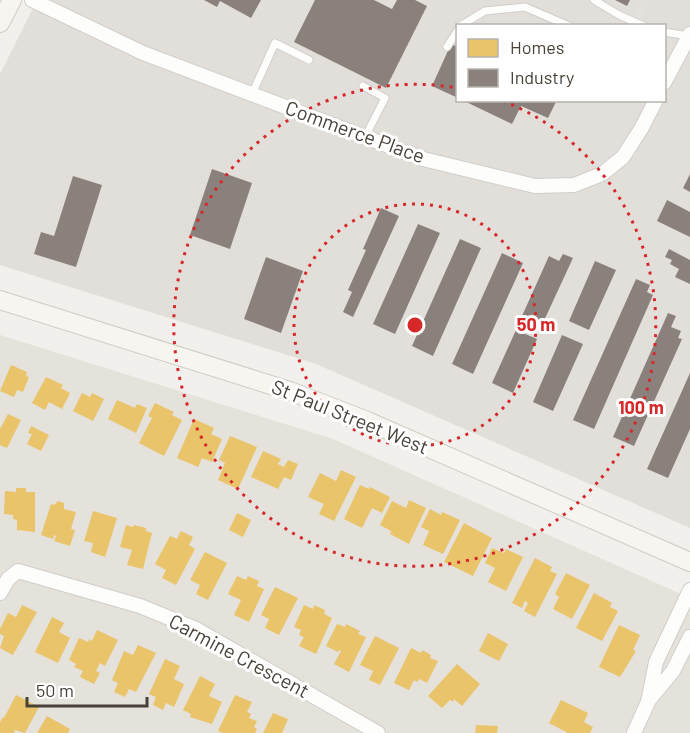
<svg xmlns="http://www.w3.org/2000/svg" width="690" height="733" font-family="Barlow,sans-serif">
<style>
.residential{fill:#e5e1db}
.industrial{fill:#e2dfdb;fill-rule:evenodd}
.parking{fill:#e4e1dd}
.homes{fill:#e9c46a}
.industry{fill:#8a817c}
.lines{fill:none;stroke-linecap:round;stroke-linejoin:round}
.lane-casing{stroke:#d0ceca;stroke-width:9}
.street-casing{stroke:#d0ceca;stroke-width:16}
.secondary-casing{stroke:#d0ccc4;stroke-width:20}
.lane{stroke:#fdfdfc;stroke-width:7}
.street{stroke:#fdfdfc;stroke-width:14}
.secondary{stroke:#f7f5f0;stroke-width:18}
.ring{fill:none;stroke:#d62828;stroke-width:3;stroke-dasharray:3 6}
.labels{text-anchor:middle;stroke-width:6;stroke-linejoin:round;paint-order:stroke}
.street-label{font-size:20px;fill:#484138;stroke:#fff}
.centre{fill:#d62828;stroke:#fff;stroke-width:3}
.ring-label{font-size:18px;text-anchor:middle;font-weight:bold;fill:#d62828;stroke:#fff;stroke-width:6;stroke-linejoin:round;paint-order:stroke}
</style>
<rect width="100%" height="100%" fill="#f2f0ec"/>
<path class="residential" d="M0,335L333,439L690,598V733H0Z"/>
<path class="industrial" d="M37,0H690V528L316,364L0,265V74ZM458,26H664V100H458Z"/>
<path class="parking" d="M642,0H651L639,23L635,15Z"/>
<path class="homes" d="M11,365L27,372L26,376L29,377L23,392L17,390L14,397L0,391Z
M46,377L63,385L61,388L70,393L62,409L49,402L45,410L32,403Z
M82,393L90,397L92,393L104,399L93,421L73,411Z
M117,400L135,408L137,404L147,408L136,433L108,419Z
M155,403L174,412L172,415L182,420L164,456L139,443L152,418L148,416Z
M8,414L21,420L7,448L0,445V429Z
M194,419L214,428L211,434L222,439L212,462L202,458L198,467L177,458Z
M31,426L49,435L41,451L27,444L32,434L28,433Z
M230,436L257,447L238,489L218,480L225,463L219,460Z
M263,451L281,459L278,464L284,467L288,460L298,464L291,480L284,477L278,489L251,477Z
M341,470L356,477L334,521L319,514L324,504L308,497L320,473L336,481Z
M360,485L369,489L370,487L390,497L382,513L372,508L362,528L344,519Z
M16,488H26V492H35V532L17,530V520L13,519V515L4,514L5,491L16,492Z
M409,500L426,508L409,544L390,534L391,531L380,525L392,501L406,508Z
M58,501L64,503V509L76,512L71,529L75,530L70,546L54,541L56,536L54,535L53,539L41,535L51,504L54,505Z
M430,509L441,515L442,512L460,520L443,554L423,545L429,531L421,527Z
M93,511L117,518L105,557L91,552L93,543L84,541Z
M237,513L251,520L243,537L229,530Z
M464,523L492,538L473,576L444,562Z
M126,525L133,527L134,525L146,528V531L152,533L143,569L127,565L132,550L120,547Z
M181,531L193,537L189,545L195,549L176,585L162,578L166,570L155,564L170,536L177,539Z
M492,548L504,553L506,549L523,557L506,591L488,582L495,568L485,563Z
M205,552L227,563L208,600L196,594L200,585L190,580Z
M535,558L552,567L550,571L557,574L535,617L524,611L528,603L525,601L522,608L512,603Z
M566,573L590,585L572,619L553,609L559,597L555,594Z
M237,576L246,580L248,576L259,581L257,586L264,589L249,622L234,615L241,600L228,594Z
M275,587L298,598L279,635L265,628L269,619L261,615Z
M594,593L612,603L610,607L618,611L602,641L576,628Z
M22,605L37,612L13,655L0,648L4,636L0,634V629L8,613L16,617Z
M304,605L313,609L314,605L325,610L324,614L332,618L316,654L299,646L304,637L299,635L301,630L294,627Z
M52,617L64,623L59,632L70,638L58,663L35,652Z
M337,624L345,627L346,624L360,631L358,634L366,637L349,672L334,664L341,651L339,650L338,652L326,646Z
M619,625L640,635L633,650L636,651L620,677L599,667Z
M97,630L118,640L105,666L100,663L96,671L100,673L94,684L80,677L83,671L74,667L76,664L69,660L79,638L88,642L89,639L92,641Z
M488,633L508,644L499,661L479,651Z
M375,636L399,648L380,685L369,680L373,671L360,665Z
M138,645L156,653L136,692L129,689L125,697L114,692L118,683L112,680L124,651L133,655Z
M411,648L421,653L422,650L431,655L430,658L438,661L427,683L419,679L417,682L414,680L409,690L394,683Z
M165,659L180,666L174,679L184,684L174,707L166,703L163,710L153,705L156,697L149,694Z
M457,664L480,684L462,706L454,699L453,702L450,700L442,708L428,696Z
M200,676L215,684L209,696L222,702L212,724L190,717L191,714L183,710Z
M16,695L39,707L25,733L15,730L14,733H0V722L3,717L4,718Z
M235,695L252,702L247,712L251,714L249,718L257,721L254,727L257,729L255,733H223L218,731Z
M561,700L588,713L584,722L593,727L590,733H568L549,723Z
M273,713L288,719L282,733H263Z
M47,716L70,729L68,733H37Z
M476,725L498,726L497,733H475Z"/>
<path class="industry" d="M204,0H261L251,18L220,1L217,7Z
M315,0H374L392,9L397,0H415L427,6L386,88L294,42Z
M615,0H630L627,6Z
M451,44L458,47V98L432,86Z
M462,100H557L548,118L521,106L512,124Z
M212,169L252,183L230,249L190,235Z
M690,174V192L683,188Z
M73,176L102,185L76,267L34,254L41,232L54,236Z
M667,200L690,212V237L657,221Z
M381,208L399,216L353,317L343,312L352,292L348,290L366,250L363,249Z
M418,224L440,233L395,334L373,324Z
M460,239L481,248L433,356L412,346Z
M669,249L690,260V284L675,277L679,269L670,264L672,260L665,257Z
M502,253L523,263L473,374L452,364Z
M563,254L573,258L542,325L522,316L549,256L559,261Z
M266,257L303,271L281,333L244,319Z
M595,261L616,270L589,330L569,321Z
M636,279L650,285L647,292L653,295L594,429L573,420Z
M668,313L676,316L671,327L681,331L678,338L682,339L634,446L613,437Z
M516,330L537,339L513,393L492,383Z
M562,335L583,344L553,411L533,402Z
M690,373V429L668,478L647,469Z"/>
<g class="lines">
<defs>
<path id="lane" d="M594,0L619,15L644,26
M460,26L485,11L525,7L569,26
M664,32L689,36
M447,47L458,30
M363,86L385,98L365,137
M252,94L275,43L309,60"/>
<path id="street" d="M32,0L143,53L423,159L535,186L574,185L602,174L623,157L641,129L656,100
M664,83L690,34
M0,593L8,579L18,571L140,606L196,629L378,733
M649,700L673,671L690,637
M634,733L648,702L656,662L690,590"/>
<path id="secondary" d="M0,23L12,0
M0,300L290,391L365,420L690,562"/>
</defs>
<use href="#lane" class="lane-casing"/>
<use href="#street" class="street-casing"/>
<use href="#secondary" class="secondary-casing"/>
<use href="#lane" class="lane"/>
<use href="#street" class="street"/>
<use href="#secondary" class="secondary"/>
</g>
<g class="ring">
<circle cx="415" cy="325" r="121"/>
<path d="M503 101A241 241 0 1 1 457 88"/>
</g>
<g class="labels">
<g class="street-label">
<text transform="translate(355 132) rotate(20)" y="7">Commerce Place</text>
<text transform="translate(350 417) rotate(22)" y="7">St Paul Street West</text>
<text transform="translate(239 656) rotate(28)" y="7">Carmine Crescent</text>
</g>
</g>
<circle cx="415" cy="325" r="9" class="centre"/>
<g class="ring-label">
<text x="536" y="331">50 m</text>
<text x="641" y="414">100 m</text>
</g>
<rect x="456" y="24" width="210" height="78" fill="#ffffff" stroke="#b6b3af" stroke-width="1.5"/>
<rect x="468" y="39" width="30" height="18" fill="#e9c46a" stroke="#b6b3af" stroke-width="1.5"/>
<text x="510" y="54" font-size="18" fill="#484138">Homes</text>
<rect x="468" y="69" width="30" height="18" fill="#8a817c" stroke="#b6b3af" stroke-width="1.5"/>
<text x="510" y="84" font-size="18" fill="#484138">Industry</text>
<path d="M27 697v9h120v-9" fill="none" stroke="#484138" stroke-width="3"/>
<text x="36" y="697" font-size="18" fill="#484138" stroke="#ffffff" stroke-width="4.5" paint-order="stroke">50 m</text>
</svg>
